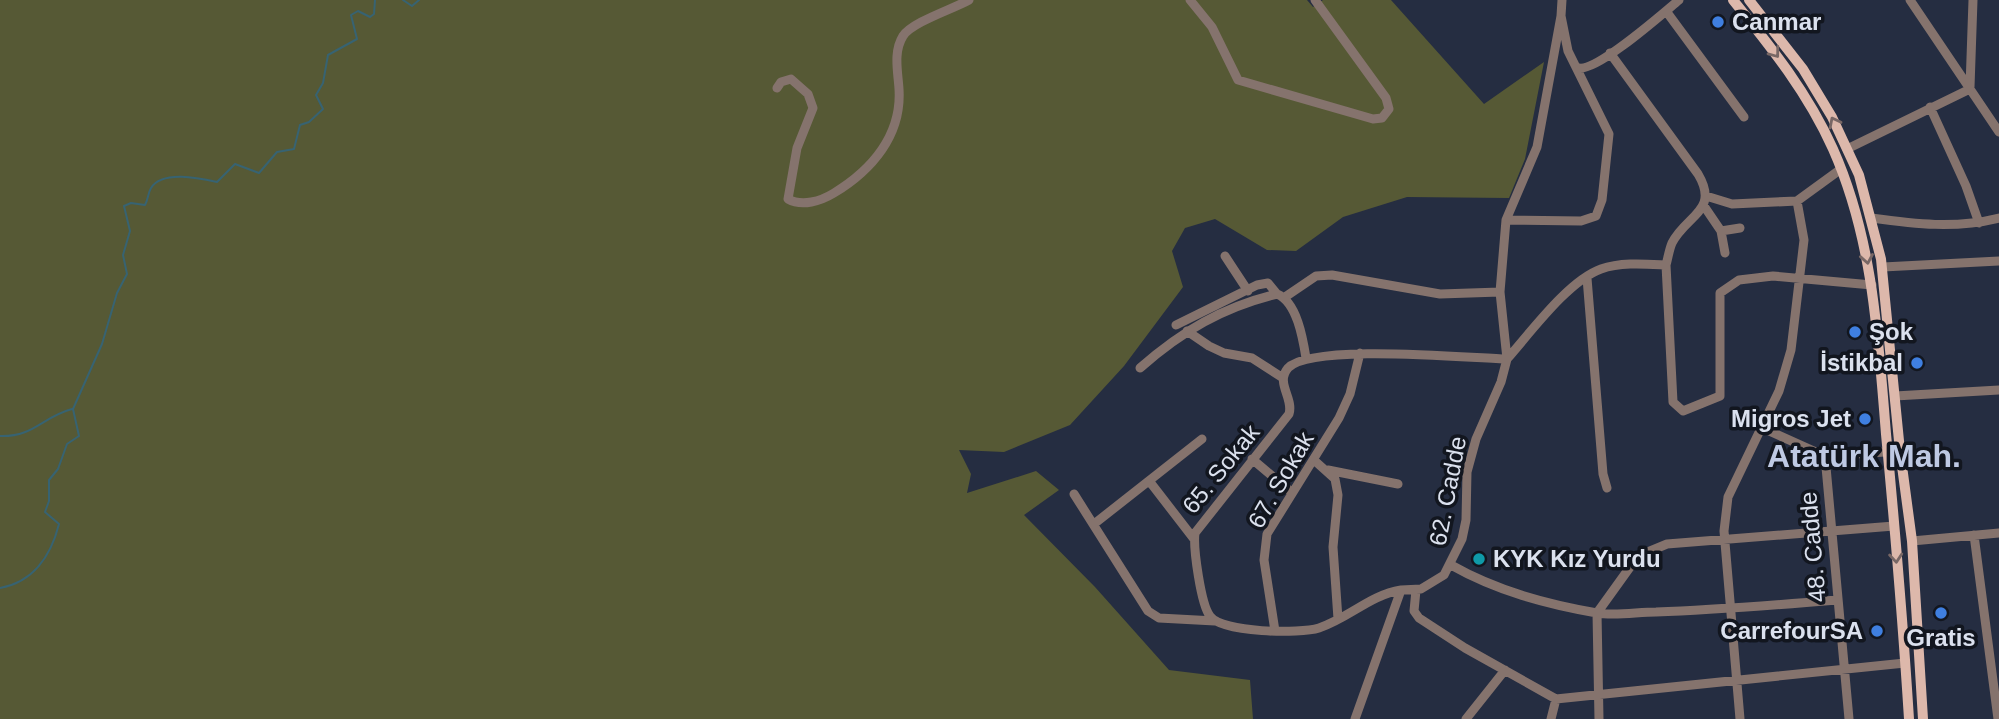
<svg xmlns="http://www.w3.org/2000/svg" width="1999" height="719" font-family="Arial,sans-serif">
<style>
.forest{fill:#565935}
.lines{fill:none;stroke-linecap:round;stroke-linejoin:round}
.stream{stroke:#376372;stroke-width:2}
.minor{stroke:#85736d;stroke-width:9}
.major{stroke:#ddb8ab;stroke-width:10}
.oneway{stroke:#786765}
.shop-dot{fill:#3f7fe0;stroke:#12161f;stroke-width:2.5}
.culture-dot{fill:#0f9aa8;stroke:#12161f;stroke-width:2.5}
.labels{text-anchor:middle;stroke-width:7;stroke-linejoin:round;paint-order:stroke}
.poi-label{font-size:24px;font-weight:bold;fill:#dbe1ee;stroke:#12161f;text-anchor:start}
.street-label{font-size:24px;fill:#dbe1ee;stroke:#12161f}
.district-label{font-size:32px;font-weight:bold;fill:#bec9e3;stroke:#12161f}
</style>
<rect width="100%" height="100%" fill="#252d41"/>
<path class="forest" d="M0,0H1307L1313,7L1323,0H1391L1484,104L1544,62L1525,159L1509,198L1407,197L1343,217L1296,251L1267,250L1215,219L1185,228L1172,251L1183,287L1124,366L1070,425L1004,452L959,450L971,474L967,493L1036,471L1059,490L1024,515L1095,587L1169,670L1250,680L1253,719H0Z"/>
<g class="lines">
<path class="stream" d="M403,0L412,6L419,0
M0,436C34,437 42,417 72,409
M0,588C33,582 51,556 59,524L45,512L49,501V480L58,469L67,444L79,436L73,409L102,344L117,293L127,274L123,255L130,231L124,206L131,203L145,205C148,200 148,193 151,188C162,170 199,178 217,182L235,164L259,173L277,152L294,149L300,125L309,122L323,109L316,95L323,83L328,55L357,39L351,15L358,11L370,17L374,14L375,0"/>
<path class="minor" d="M1190,0L1212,27L1238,80L1373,119L1382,118L1389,109L1386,98L1315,0
M1910,0L1999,132
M1666,11L1744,117
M1610,53L1698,174C1720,211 1686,215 1672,243C1669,250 1668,258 1666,265L1673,402L1683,411L1720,396V293L1739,280L1773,276L1872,285
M1579,68C1598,71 1662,14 1679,0
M1970,87L1973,0
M777,88L781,82L791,79L808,94L813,108L797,148L788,199C802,207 821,201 834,193C872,170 902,135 899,89C898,72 893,52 903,36C912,22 953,9 969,0
M1930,107L1966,186L1979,223
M1847,149L1970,89
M1706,196L1732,204L1797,201L1841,169
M1704,206L1721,231L1725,253
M1871,218C1915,224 1955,229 1999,218
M1506,220L1581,221L1596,216L1602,200L1609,134L1568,51L1561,16L1562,0
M1721,231L1740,228
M1225,256L1248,291
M1883,267L1999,261
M1587,278L1603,474L1607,488
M1285,297L1316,276L1332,275L1440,294L1500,292
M1176,325L1257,285L1268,283L1277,294
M1187,331L1209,346L1224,353L1252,358L1283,378
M1507,359C1531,332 1568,281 1601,269C1621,262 1645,264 1666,265
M1140,368C1182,331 1223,307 1277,294C1297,302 1303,339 1306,358
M1895,396L1999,390
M1760,427L1825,456L1900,451
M1825,456L1849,719
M1252,459L1290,491
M1315,461L1335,479L1338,495L1333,547L1338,619
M1328,470L1398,484
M1150,482L1194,539
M1074,494L1148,611L1159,618L1215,621
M1094,524L1202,439
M1974,535L1998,719
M1912,541L1999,533
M1451,565C1497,591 1546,604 1597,613C1615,616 1638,612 1656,612C1717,610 1777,605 1837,600
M1401,590C1370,595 1349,618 1319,628C1300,634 1222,633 1210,616C1201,605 1193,548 1195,533L1289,414C1294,398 1275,383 1288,368C1311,343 1469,358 1507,359
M1416,590L1414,611L1419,618L1465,648L1556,699L1905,663
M1275,631L1264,560L1267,534L1339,418L1350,394L1360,353
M1355,719L1401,590L1421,589L1444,575L1462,539L1466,520L1467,472L1476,439L1501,382L1507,359L1500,292L1506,220L1537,147L1561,16
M1466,719L1505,670
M1551,719L1556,699
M1599,719L1597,613L1638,556L1667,544L1894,526
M1740,719L1724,531L1728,497L1779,391L1791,350L1804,240L1797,201"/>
<path class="major" d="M1733,0C1771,47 1808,93 1833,149C1873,239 1878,336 1886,434C1895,529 1903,624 1909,719
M1749,0L1803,69L1832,117L1859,175L1881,259L1900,451L1912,541L1923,719"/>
</g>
<defs><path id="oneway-chevron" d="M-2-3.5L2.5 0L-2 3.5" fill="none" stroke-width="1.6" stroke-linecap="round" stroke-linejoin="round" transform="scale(1.75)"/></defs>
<g class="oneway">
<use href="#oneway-chevron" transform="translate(1775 53) rotate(53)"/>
<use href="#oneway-chevron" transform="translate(1834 122) rotate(-117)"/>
<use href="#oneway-chevron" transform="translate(1867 259) rotate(80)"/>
<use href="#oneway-chevron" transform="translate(1896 558) rotate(85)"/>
</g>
<g class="shop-dot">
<circle cx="1718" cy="22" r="7"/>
<circle cx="1855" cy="332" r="7"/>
<circle cx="1917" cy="363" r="7"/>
<circle cx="1865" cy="419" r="7"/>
<circle cx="1941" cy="613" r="7"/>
<circle cx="1877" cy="631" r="7"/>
</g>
<circle class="culture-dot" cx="1479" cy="559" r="7"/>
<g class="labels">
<g class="poi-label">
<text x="1732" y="30">Canmar</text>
<text x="1869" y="340">Şok</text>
<text x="1903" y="371" text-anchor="end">İstikbal</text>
<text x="1851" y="427" text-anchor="end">Migros Jet</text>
<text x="1493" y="567">KYK Kız Yurdu</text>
<text x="1863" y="639" text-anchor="end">CarrefourSA</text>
<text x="1941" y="646" text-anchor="middle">Gratis</text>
</g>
<g class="street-label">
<text transform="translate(1221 469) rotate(-51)" y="8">65. Sokak</text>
<text transform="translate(1281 480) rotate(-60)" y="8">67. Sokak</text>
<text transform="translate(1448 491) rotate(-79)" y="8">62. Cadde</text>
<text transform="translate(1813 547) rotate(-95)" y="8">48. Cadde</text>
</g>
<g class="district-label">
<text x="1864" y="467">Atatürk Mah.</text>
</g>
</g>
</svg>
